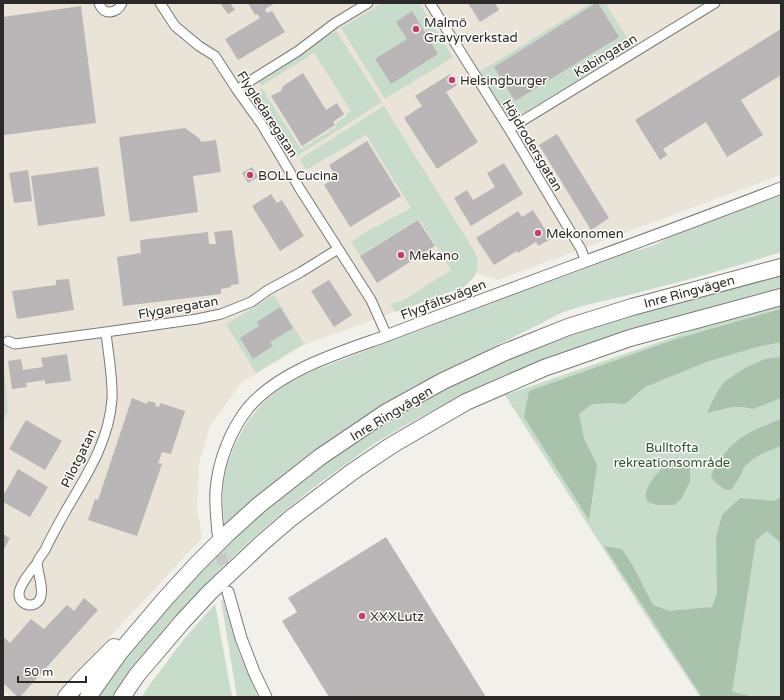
<svg xmlns="http://www.w3.org/2000/svg" width="784" height="700" font-family="'Varela Round',sans-serif">
<style>
.built{fill:#eae3d8}
.green{fill:#c7dcca}
.forest{fill:#a8c2ab}
.building{fill:#bab5b7}
.lines{fill:none;stroke-linecap:round;stroke-linejoin:round}
.tertiary-tunnel{stroke:#cac8c4;stroke-width:11;stroke-dasharray:11 5.5;stroke-linecap:butt}
.minor-casing{stroke:#7b7975;stroke-width:11}
.tertiary-casing{stroke:#7b7975;stroke-width:13}
.motorway-casing{stroke:#7b7975;stroke-width:18}
.minor{stroke:#fff;stroke-width:9}
.tertiary{stroke:#fff;stroke-width:11}
.motorway{stroke:#fff;stroke-width:16}
.poi-dot{fill:#ca3c68;stroke:#fffdfa;stroke-width:1.5}
.labels{text-anchor:middle;stroke-width:3;stroke-linejoin:round;paint-order:stroke}
.poi-label{font-size:13px;fill:#2b2a28;stroke:#fffdfa;text-anchor:start}
.street-label{font-size:13px;fill:#2b2a28;stroke:#fffdfa}
.park-label{font-size:13px;fill:#2c5635;stroke:#fffdfa}
</style>
<rect width="100%" height="100%" fill="#f2f0eb"/>
<path class="built" d="M3,3H781V175L581,249L498,280L477,273L455,290L304,345L241,383L210,426L199,463L197,506L202,538L54,697H11L3,690V421L8,410L3,356Z"/>
<path class="green" d="M382,3H419L453,57L385,99L341,28Z
M591,3H605L634,49L509,126L476,74Z
M336,31L382,102L297,156L258,95L261,87L301,149L337,126L335,124L347,116L346,114L351,111L314,53L261,86L258,80Z
M384,106L476,254L478,263L475,276L464,287L396,312L390,304L404,300L451,270L419,219L360,255L351,242L368,231L411,208L366,135L306,170L300,159Z
M781,195V252C735,267 688,280 640,292C615,299 585,304 561,313C554,316 548,320 542,323L411,388L339,433L268,487L224,526C224,517 223,509 223,501C222,469 235,438 255,412C283,377 328,366 367,350C431,326 494,302 557,279C580,271 603,262 625,254C635,250 645,249 654,245C660,243 665,239 670,236Z
M781,274V289C744,299 708,309 672,319C615,335 558,352 504,376C465,393 426,413 389,435C374,443 360,454 346,464C283,508 223,562 173,620C151,645 132,671 113,697H95L156,617L239,531L317,467L381,424L470,375L570,334L632,315Z
M274,295L304,344L256,373L226,324Z
M781,306V697H700L652,625L505,395L735,316Z
M3,356L8,411L3,421Z
M221,600H223L238,650L258,697H237Z
M215,604L232,697H142L146,690L184,639Z"/>
<path class="forest" d="M781,309V342L757,347L709,361L645,387L625,404L612,403L592,404L579,414L584,438L597,465L589,520L524,417L529,391L676,339Z
M781,357V398L753,409L744,407H732L707,413L716,394L724,382L745,368L765,359Z
M781,419V446L761,454L753,459L744,467L741,475L731,490L724,489L715,482L711,476C716,464 726,450 737,441C748,431 767,425 781,419Z
M678,459L686,461L690,465V481L682,498L674,505H657L648,502C647,500 646,498 646,496C645,485 663,465 672,461C673,460 678,459 678,459Z
M781,497V543L767,531L756,540L732,692L747,695L749,697H702L604,546L622,549L634,568L653,605L669,611L712,607L717,594L716,538L722,515L740,498L774,501Z"/>
<path class="building" d="M220,3H230L235,10L228,14Z
M248,3H275L265,9L267,13L272,11L285,32L238,60L225,39L260,18L257,14L255,15Z
M468,3H495L499,10L480,22Z
M596,3H598L619,37L515,101L494,67Z
M81,6L96,123L4,135L3,127V17Z
M412,11L438,54L391,84L375,59L407,39L396,22Z
M781,29V75L741,100L763,135L727,157L706,122L663,149L667,155L660,160L635,120Z
M303,73L326,110L337,103L344,114L333,122L335,125L302,146L271,96L281,91L283,86Z
M450,74L457,85L446,92L478,142L437,169L404,118L422,106L415,96Z
M185,128L200,139L201,142L216,140L221,172L193,176L198,212L130,222L119,137Z
M557,134L609,218L591,230L539,145Z
M367,141L401,196L350,227L324,185L336,177L329,165Z
M504,163L523,194L471,226L454,198L467,190L473,200L495,187L487,173Z
M98,167L105,216L38,226L31,176Z
M252,167L258,177L248,183L242,173Z
M28,170L32,201L14,203L9,173Z
M271,194L277,203L282,200L304,236L280,251L252,206Z
M533,210L551,239L538,246L536,242L518,253L517,251L494,265L476,238L518,211L522,217Z
M418,220L435,246L377,283L360,256Z
M232,230L239,284L231,285V287L221,289V294L123,306L117,257L141,253L140,240L208,232L209,244H216L214,232Z
M69,279L74,310L17,319L12,291L56,285V280Z
M329,280L352,315L334,327L311,291Z
M280,307L293,328L270,342L273,346L253,359L240,338L259,326L257,322Z
M67,354L71,381L45,384V380L26,383L27,387L12,389L8,361L21,359L23,370L43,367L41,358Z
M132,398L147,404L148,401L156,403L155,406L159,407L160,403L185,411L171,454L162,452L158,463L162,464L137,536L88,520L95,499L98,500Z
M26,420L62,441L45,470L9,449Z
M18,469L48,487L30,517L3,502V496Z
M3,534L10,538L3,551Z
M386,537L486,697H329L282,621L297,612L288,598Z
M84,598L98,610L20,697H18L3,683V640L5,638L10,643L31,619L44,629L67,605L74,611Z"/>
<g class="lines">
<path class="tertiary-tunnel" d="M218,538L226,582"/>
<defs>
<path id="minor" d="M99,3C103,16 117,14 122,3
M160,3L175,26L199,46L215,56L237,90L262,125L300,189L371,300L387,336
M430,3L509,129L581,249L586,262
M237,90L250,81L298,51L335,23L368,3
M509,129L715,3
M8,341L15,344L106,332L197,319L221,314L251,302L268,290L301,272L338,249
M37,563C32,570 19,585 19,594C19,606 35,609 40,599C44,592 39,576 38,569C38,568 37,564 37,563C38,559 43,553 45,550C51,537 58,525 65,512C86,476 109,442 112,399C113,377 108,354 106,332"/>
<path id="tertiary" d="M218,533C217,519 215,505 216,491C218,462 230,431 248,408C280,370 341,352 386,336C401,330 417,324 433,318C478,301 524,284 570,267C641,241 711,215 781,188
M228,592L241,638L254,672L266,697"/>
<path id="motorway" d="M66,697L86,675L114,647
M88,697L120,652L165,599L197,564L227,534L259,505L320,457L385,413L443,381L503,353L568,327L632,307L781,267
M122,697L137,675L183,621L210,592L262,543L291,518L352,472L392,445L466,402L544,368L630,338L781,297"/>
</defs>
<use href="#minor" class="minor-casing"/>
<use href="#tertiary" class="tertiary-casing"/>
<use href="#motorway" class="motorway-casing"/>
<use href="#minor" class="minor"/>
<use href="#tertiary" class="tertiary"/>
<use href="#motorway" class="motorway"/>
</g>
<g class="poi-dot">
<circle cx="416" cy="29" r="4"/>
<circle cx="452" cy="80" r="4"/>
<circle cx="250" cy="175" r="4"/>
<circle cx="538" cy="233" r="4"/>
<circle cx="401" cy="255" r="4"/>
<circle cx="362" cy="616" r="4"/>
</g>
<g class="labels">
<g class="poi-label">
<text x="424" y="27">Malmö<tspan x="424" dy="15">Gravyrverkstad</tspan></text>
<text x="460" y="85">Helsingburger</text>
<text x="258" y="180">BOLL Cucina</text>
<text x="546" y="238">Mekonomen</text>
<text x="409" y="260">Mekano</text>
<text x="370" y="621">XXXLutz</text>
</g>
<g class="street-label">
<text transform="translate(605 55) rotate(-31)" y="5">Kabingatan</text>
<text transform="translate(268 114) rotate(57)" y="5">Flygledaregatan</text>
<text transform="translate(533 145) rotate(59)" y="5">Höjdrodersgatan</text>
<text transform="translate(689 291) rotate(-15)" y="5">Inre Ringvägen</text>
<text transform="translate(443 299) rotate(-21)" y="5">Flygfältsvägen</text>
<text transform="translate(178 307) rotate(-10)" y="5">Flygaregatan</text>
<text transform="translate(391 413) rotate(-31)" y="5">Inre Ringvägen</text>
<text transform="translate(78 458) rotate(-64)" y="5">Pilotgatan</text>
</g>
<g class="park-label">
<text x="672" y="452">Bulltofta<tspan x="672" dy="15">rekreationsområde</tspan></text>
</g>
</g>
<rect width="784" height="700" fill="none" stroke="#2b2a28" stroke-width="8"/>
<path d="M18 676v6h68v-6" fill="none" stroke="#2b2a28" stroke-width="2"/>
<text x="24" y="676" font-size="12" fill="#2b2a28" stroke="#fffdfa" stroke-width="3" paint-order="stroke">50 m</text>
</svg>
